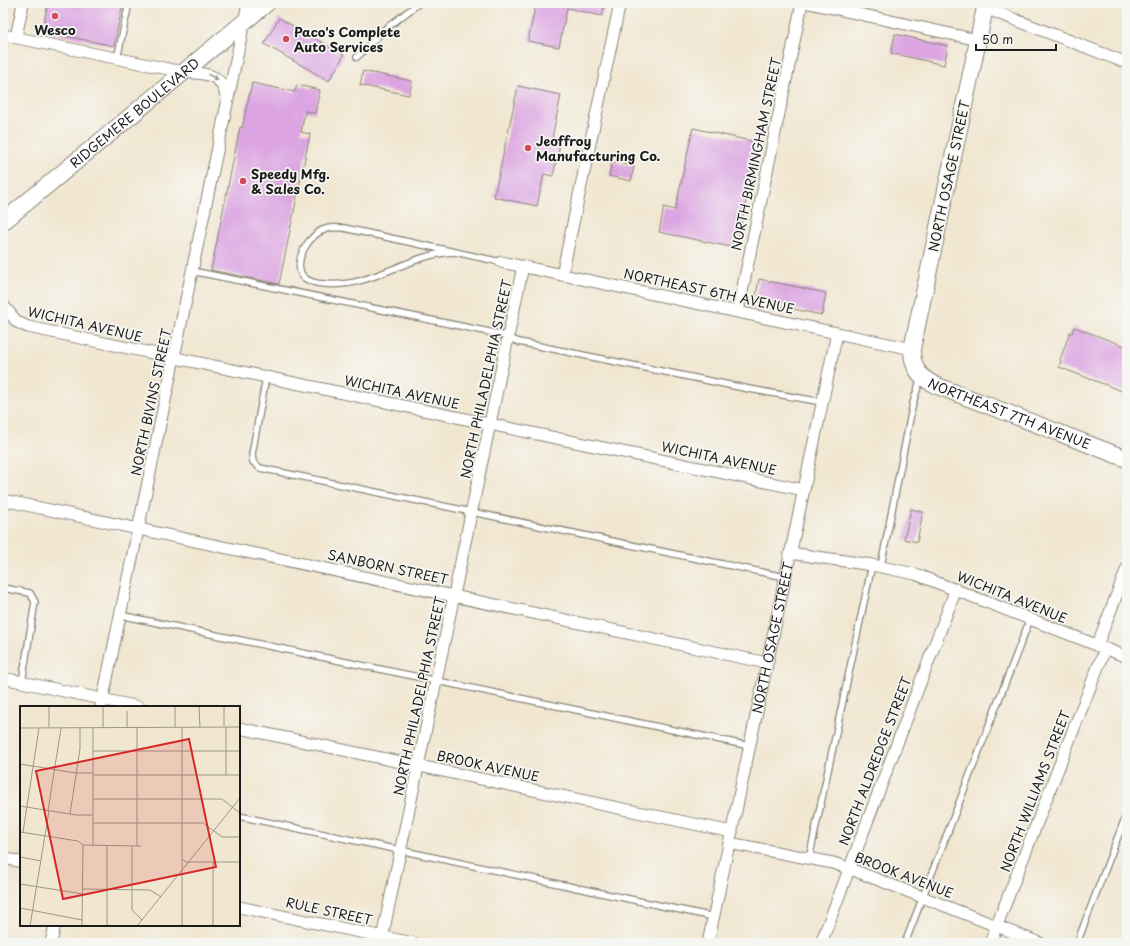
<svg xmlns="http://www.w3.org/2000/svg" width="1130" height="946" font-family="'Playpen Sans',sans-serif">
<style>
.building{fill:#dca4e2}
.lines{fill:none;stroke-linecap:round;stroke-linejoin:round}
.lane-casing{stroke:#868276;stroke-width:8}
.street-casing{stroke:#868276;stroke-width:13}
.secondary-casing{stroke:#868276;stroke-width:18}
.lane{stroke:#fff;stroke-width:5.5}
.street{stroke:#fff;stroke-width:11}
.secondary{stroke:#fff;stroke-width:16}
.oneway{fill:#999}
.poi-dot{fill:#d1495b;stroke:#f6f6f2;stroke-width:1.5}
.labels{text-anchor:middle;stroke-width:3.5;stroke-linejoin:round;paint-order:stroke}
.poi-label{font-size:13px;font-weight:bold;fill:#1c1c1c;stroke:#f6f6f2;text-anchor:start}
.street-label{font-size:13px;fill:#1c1c1c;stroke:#f6f6f2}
.inset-road{fill:none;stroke:#9c9689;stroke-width:1}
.view{fill:#d62828;fill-opacity:0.15;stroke:#d62828;stroke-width:2}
.inset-edge{fill:none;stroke:#1c1c1c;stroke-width:2}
</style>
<rect width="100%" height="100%" fill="#f6f6f2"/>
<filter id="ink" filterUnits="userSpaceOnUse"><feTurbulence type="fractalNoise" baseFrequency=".025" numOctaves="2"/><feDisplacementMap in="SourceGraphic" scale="8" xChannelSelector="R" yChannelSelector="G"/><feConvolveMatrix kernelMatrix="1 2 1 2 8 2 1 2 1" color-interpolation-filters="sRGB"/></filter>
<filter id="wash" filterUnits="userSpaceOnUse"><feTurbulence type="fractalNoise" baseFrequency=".012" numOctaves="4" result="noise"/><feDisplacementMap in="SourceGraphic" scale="16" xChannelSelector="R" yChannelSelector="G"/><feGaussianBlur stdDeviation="0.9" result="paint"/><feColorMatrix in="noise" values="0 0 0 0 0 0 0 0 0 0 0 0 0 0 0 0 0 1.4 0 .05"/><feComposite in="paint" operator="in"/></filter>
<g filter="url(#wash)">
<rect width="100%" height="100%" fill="#f1e7d1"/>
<g id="blocks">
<path class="building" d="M48,3H123L114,46L42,31Z
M536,3H605L602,16L567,8L559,47L528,41Z
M279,18L344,55L329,81L264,44Z
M895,34L948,46L944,65L891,53Z
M363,71L412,81L409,95L360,85Z
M252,83L295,92L297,85L320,90L315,113L305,111L301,132L310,134L279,284L211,270L240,127L242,128Z
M518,86L561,95L552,138L561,140L553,176L544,174L537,206L494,197Z
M693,128L759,143L736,248L659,232L664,207L675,210Z
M612,162L634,166L631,181L609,176Z
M759,279L826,293L822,315L755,301Z
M1074,327L1127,347V393L1059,367L1061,361L1060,360L1070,332L1072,333Z
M911,509L923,512L917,542L904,539Z"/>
</g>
</g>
<g filter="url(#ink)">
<use href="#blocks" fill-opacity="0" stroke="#868276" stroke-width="1"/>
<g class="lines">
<defs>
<path id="lane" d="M357,57L384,30L419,3
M117,59L129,3
M455,252C409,253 371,289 324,284C317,284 306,281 302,275C293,260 310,233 326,229C331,227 338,228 344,228L501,262
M192,271L499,334L519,342L749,389L822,402
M266,377L252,454L253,462L260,468L785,577
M881,566L913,403L921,377
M3,588L30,593L35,602L22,682
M120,615L750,746
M239,816L714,917
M809,859L872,565
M905,943L1030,619
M1077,943L1127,813"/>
<g id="street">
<path d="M809,3L978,40"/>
<path d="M985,8L1127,63"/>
<path d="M3,35L183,72C207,74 222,72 227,100"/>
<path d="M16,37L23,3"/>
<path d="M501,262L912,349"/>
<path d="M562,275L620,3"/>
<path d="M3,305L17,322L28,327L804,490"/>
<path d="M738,311L802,3"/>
<path d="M3,500L767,663"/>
<path d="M790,553L872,565L915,574L1127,657"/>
<path d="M1097,646L1127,568"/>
<path d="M3,678L139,707"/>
<path d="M101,707L248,3"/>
<path d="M239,728L732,832"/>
<path d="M729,843L833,863L848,868L1040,943"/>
<path d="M3,858L21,862"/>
<path d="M239,907L413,943"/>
<path d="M51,943L55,925"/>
<path d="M381,943L523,266"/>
<path id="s1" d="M708,943L837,333"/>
<path d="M821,943L956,589"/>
<path d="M990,943L1105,649"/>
</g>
<g id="secondary">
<path id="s2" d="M986,3L912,349C912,367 919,377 935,385L1127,459"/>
<path id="s3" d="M3,222L267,3"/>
</g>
</defs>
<use href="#lane" class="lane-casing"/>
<use href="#street" class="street-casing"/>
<use href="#secondary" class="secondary-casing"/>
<use href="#lane" class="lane"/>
<use href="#street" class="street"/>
<use href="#secondary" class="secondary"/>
</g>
<defs><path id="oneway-solid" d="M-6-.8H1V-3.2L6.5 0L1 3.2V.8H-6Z"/></defs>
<use class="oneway" href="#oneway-solid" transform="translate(213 77) rotate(27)"/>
</g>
<g class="poi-dot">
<circle cx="55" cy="16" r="4"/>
<circle cx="286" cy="39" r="4"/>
<circle cx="528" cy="148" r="4"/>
<circle cx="243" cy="181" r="4"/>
</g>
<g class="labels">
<g class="poi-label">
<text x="55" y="35" text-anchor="middle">Wesco</text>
<text x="294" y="37">Paco's Complete<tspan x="294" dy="15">Auto Services</tspan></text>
<text x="536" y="146">Jeoffroy<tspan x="536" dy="15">Manufacturing Co.</tspan></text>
<text x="251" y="179">Speedy Mfg.<tspan x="251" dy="15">&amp; Sales Co.</tspan></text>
</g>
<g class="street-label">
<text dy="5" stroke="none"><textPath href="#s3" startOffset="171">RIDGEMERE BOULEVARD</textPath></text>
<text transform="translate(756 154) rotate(-78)" y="5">NORTH BIRMINGHAM STREET</text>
<text transform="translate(949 176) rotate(-78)" y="5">NORTH OSAGE STREET</text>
<text transform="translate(709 291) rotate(12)" y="5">NORTHEAST 6TH AVENUE</text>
<text transform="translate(85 324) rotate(13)" y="5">WICHITA AVENUE</text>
<text transform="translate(486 379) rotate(-78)" y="5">NORTH PHILADELPHIA STREET</text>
<text transform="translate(402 392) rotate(12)" y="5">WICHITA AVENUE</text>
<text transform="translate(151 402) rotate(-78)" y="5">NORTH BIVINS STREET</text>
<text dy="5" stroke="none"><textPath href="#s2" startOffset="479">NORTHEAST 7TH AVENUE</textPath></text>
<text transform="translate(719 458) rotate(12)" y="5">WICHITA AVENUE</text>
<text transform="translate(388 567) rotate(12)" y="5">SANBORN STREET</text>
<text transform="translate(1012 597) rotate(22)" y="5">WICHITA AVENUE</text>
<text dy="5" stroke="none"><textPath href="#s1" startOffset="312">NORTH OSAGE STREET</textPath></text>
<text transform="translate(419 696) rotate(-78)" y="5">NORTH PHILADELPHIA STREET</text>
<text transform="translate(875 761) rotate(-69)" y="5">NORTH ALDREDGE STREET</text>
<text transform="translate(488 766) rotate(12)" y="5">BROOK AVENUE</text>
<text transform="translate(1035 791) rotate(-69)" y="5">NORTH WILLIAMS STREET</text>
<text transform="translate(904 875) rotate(21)" y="5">BROOK AVENUE</text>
<text transform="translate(329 911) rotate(12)" y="5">RULE STREET</text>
</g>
</g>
<g transform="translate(20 706)">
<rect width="220" height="220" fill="#f1e7d1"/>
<path class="inset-road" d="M83,0V21M155,0V21M179,0L180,21M204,0V20M107,5V21M29,21V0M117,21V140M206,21V69M0,22L220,21M73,22V140M162,22V220M73,45H220M0,58L56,67H73M73,69H220M73,93H202L220,107M0,100L56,109H73M28,105L41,22M50,108L60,43V22M73,117H183L202,131H220M0,126L58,135L63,139M3,126L19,22M63,139L121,140M87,140V220M112,140V204L122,214M0,151L21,155M162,153L166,156H220M193,156V220M0,178L63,188M62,183L130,184L141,191M0,202L62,214M10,220L29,105M62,220L63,139M117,220L220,92"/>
<path class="view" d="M169,33L196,161L43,193L16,65Z"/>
<rect width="220" height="220" class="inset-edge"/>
</g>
<rect width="1130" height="946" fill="none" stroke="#f6f6f2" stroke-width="16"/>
<path d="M976 44v6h80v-6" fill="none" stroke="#1c1c1c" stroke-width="2"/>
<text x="982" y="44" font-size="12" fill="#1c1c1c" stroke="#f6f6f2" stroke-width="3" paint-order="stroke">50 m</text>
</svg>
